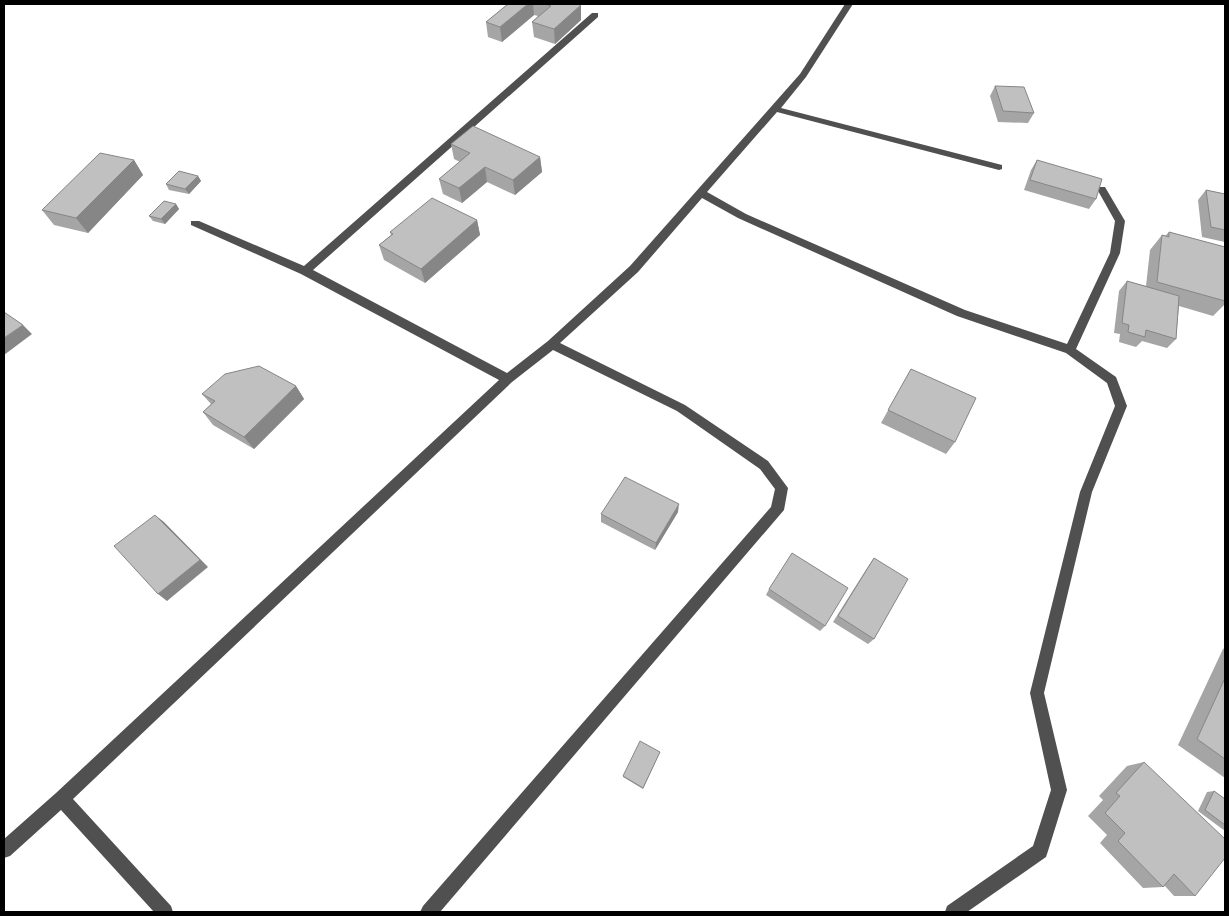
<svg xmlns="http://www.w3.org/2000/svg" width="1229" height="916" font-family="Lato,sans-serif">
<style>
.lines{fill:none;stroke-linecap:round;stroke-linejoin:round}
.minor{fill:#505050;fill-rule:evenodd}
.wall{fill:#a5a5a5}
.shaded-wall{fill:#868686}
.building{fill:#c0c0c0;stroke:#868686}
</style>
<rect width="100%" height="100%" fill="#fff"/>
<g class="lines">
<path class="minor" d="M845,4H853L806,77L781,108L1002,165V169L999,170L777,112L707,192L746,214L965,310L1067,344L1110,253L1115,221L1097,189L1099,187H1105L1125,221L1120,253L1076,349L1116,377L1127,406L1092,492L1044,693L1067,790L1048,851L1046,857L967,912H945L947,906L1033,846L1051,790L1030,693L1080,492L1115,406L1107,383L1066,353L957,316L738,218L702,198L638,272L560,343L685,405L768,461L788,488L784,510L440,912H420L423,906L771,507L775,489L760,469L677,411L553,350L512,382L73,799L171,906L173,912H154L61,810L10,856L4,858V839L56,793L499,380L301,274L191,225V221H199L304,266L592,13H598V17L313,270L507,373L548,341L630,266L800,74Z"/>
</g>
<path class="wall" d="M508,4H576L581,5V20L555,44L534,37L532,22L538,16L534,15L502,42L488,37L486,22Z
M995,86L1034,113L1028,123L998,122L990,96Z
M451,144L540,157L542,172L515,195L487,182L462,203L443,194L439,179L460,162L454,159Z
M134,160L143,175L88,233L54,225L42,210Z
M1037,160L1096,199L1089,209L1024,190L1031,170Z
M198,176L201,181L189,194L169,190L166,184Z
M1206,190L1225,194V242L1202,237L1198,200Z
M176,204L179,209L165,224L153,221L149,216Z
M477,220L480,235L425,283L384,260L379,245L391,235L390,232Z
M1169,232L1225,247V304L1213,316L1179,306L1176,339L1167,348L1142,341L1136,347L1119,342L1120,334L1114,333L1119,291L1127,281L1146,286L1150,250L1162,235L1165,236Z
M911,369L955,442L946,454L881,423Z
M296,386L304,399L254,449L213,425L203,412L211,404L202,394Z
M678,512L655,550L601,522V514Z
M874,558V639L868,644L833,622L869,565Z
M769,589L825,626L820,631L766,595Z
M1225,648V778L1178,745L1223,649Z
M660,752L643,789L623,777V776Z
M1144,762L1195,896H1174L1165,886L1163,887L1143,888L1100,843L1107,835L1088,816L1103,800L1099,796L1127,766Z
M1214,791L1225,799V831L1198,811L1207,792Z"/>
<path class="shaded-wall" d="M528,4H533L534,15L502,42L500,27Z
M581,5V20L555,44L554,29Z
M540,157L542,172L515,195L513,180Z
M134,160L143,175L88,233L76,218Z
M485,167L487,182L462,203L459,188Z
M198,176L201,181L189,194L185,189Z
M176,204L179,209L165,224L161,219Z
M477,220L480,235L425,283L421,269Z
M23,325L32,334L4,355V338Z
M296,386L304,399L254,449L244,437Z
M679,504L678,512L655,550L656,543Z
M155,515L164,522L208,567L167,601L158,594Z"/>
<path class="building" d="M508,4H528L500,27L486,22Z
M545,4H576L581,5L554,29L532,22L551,6Z
M995,86L1024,87L1034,113L1003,111Z
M473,126L540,157L513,180L485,167L459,188L439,179L470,153L451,144Z
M100,153L134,160L76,218L42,210Z
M1037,160L1102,179L1096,199L1030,180Z
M179,171L198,176L185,189L166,184Z
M1206,190L1225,194V230L1211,227Z
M432,198L477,220L421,269L379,245L393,234L390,232Z
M164,201L176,204L161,219L149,216Z
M1169,232L1225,247V301L1157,282L1162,235L1169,237Z
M1127,281L1179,296L1176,339L1146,330L1145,337L1128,332L1129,325L1122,323Z
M4,312L23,325L4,338Z
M259,366L296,386L244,437L203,412L215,401L202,394L225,374Z
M911,369L976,398L955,442L888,410Z
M625,477L679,504L656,543L601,514Z
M155,515L200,560L158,594L114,546Z
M792,553L848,588L825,626L769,589Z
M874,558L908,579L874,639L838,616Z
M1225,678V759L1197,739Z
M640,741L660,752L643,788L623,776Z
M1144,762L1225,839V858L1195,896L1174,874L1163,887L1118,841L1125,833L1105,813L1120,796L1116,793Z
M1214,791L1225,799V825L1205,810Z"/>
<rect width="1229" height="916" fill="none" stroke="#000000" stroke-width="10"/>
</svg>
